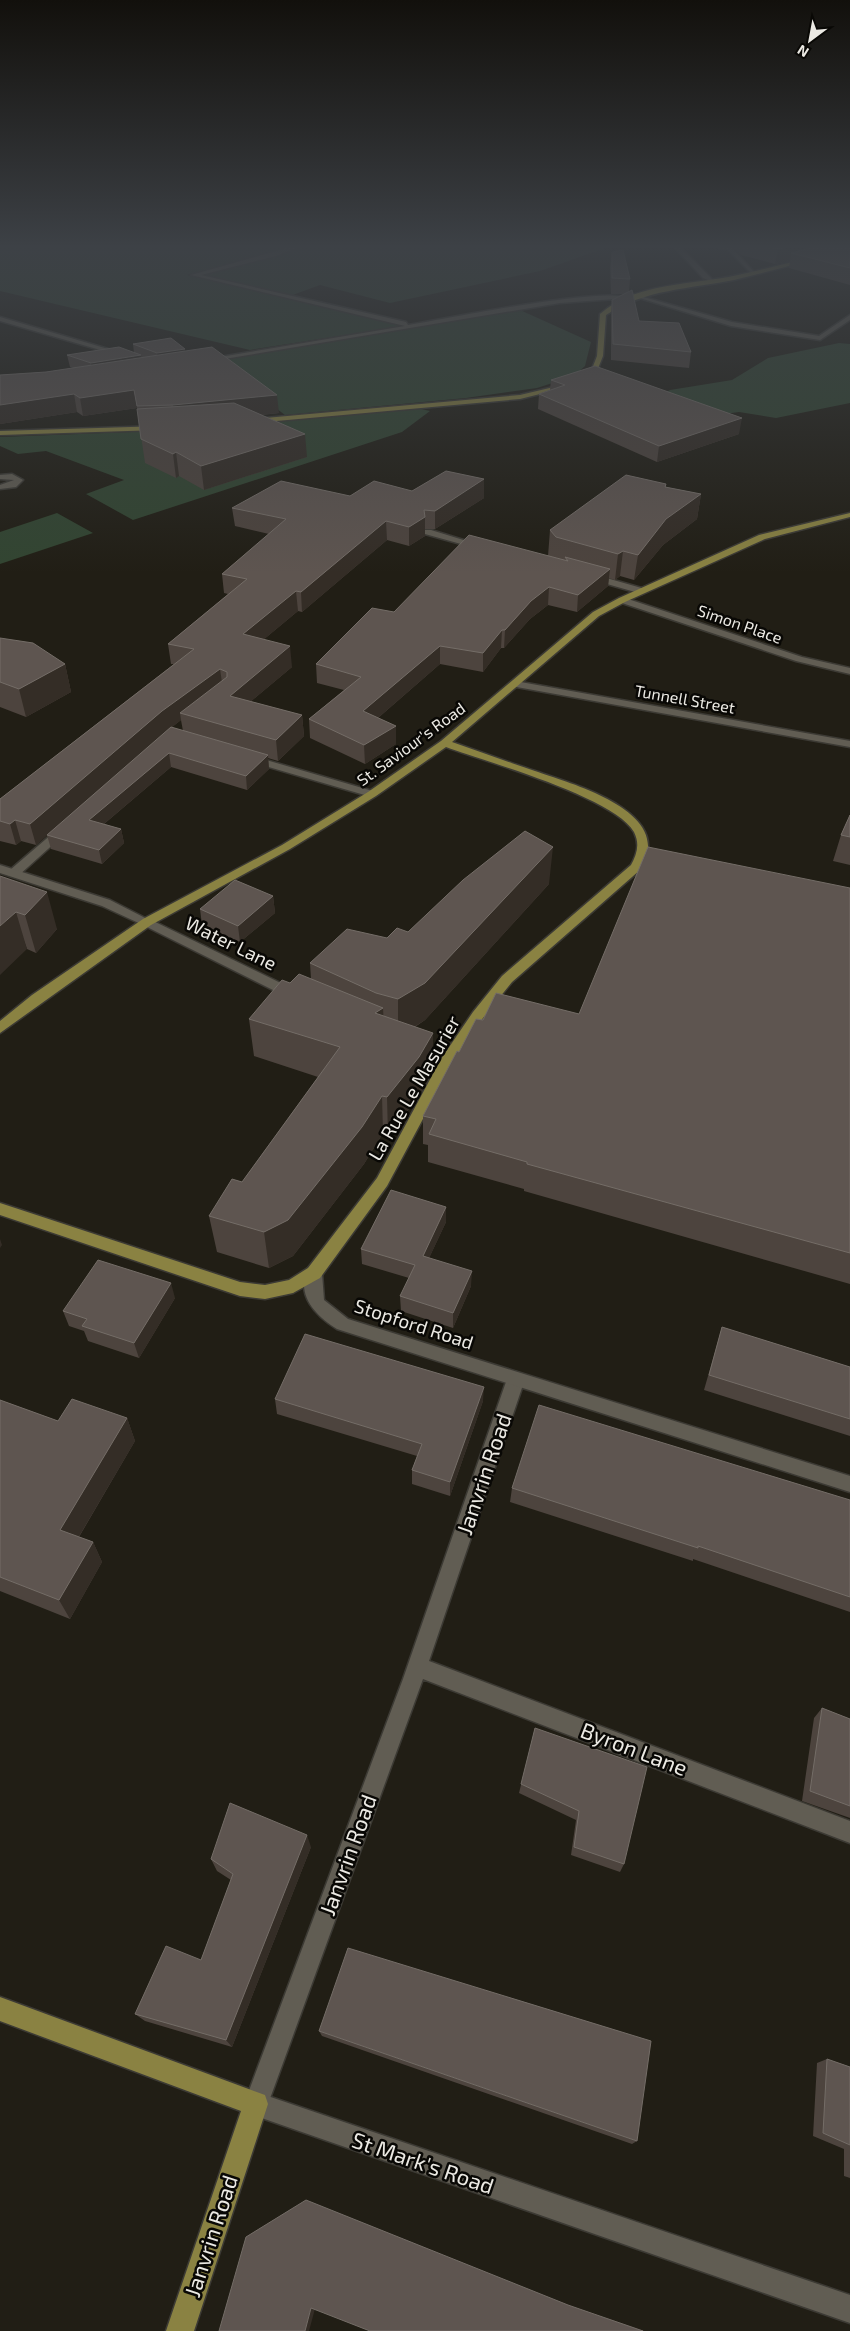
<svg xmlns="http://www.w3.org/2000/svg" width="850" height="2331" font-family="'Exo 2',sans-serif">
<style>
.green{fill:#324531}
.lines{fill:none;stroke-linecap:round;stroke-linejoin:round}
.street-casing{stroke:#3c3a34;stroke-width:3}
.secondary-casing{stroke:#3c3a34;stroke-width:3}
.primary-casing{stroke:#3c3a34;stroke-width:3}
.street{fill:#615d53;fill-rule:evenodd}
.secondary{fill:#615d53;fill-rule:evenodd}
.primary{fill:#8a8242;fill-rule:evenodd}
.wall{fill:#4d443e;fill-rule:evenodd}
.shaded-wall{fill:#342d26}
.building{fill:#5e5550;stroke:#746d67}
.labels{text-anchor:middle;stroke-width:5;stroke-linejoin:round;paint-order:stroke}
.far-street-label{font-size:16px;fill:#eceae4;stroke:#090805}
.street-label{font-size:19px;fill:#eceae4;stroke:#090805}
.near-street-label{font-size:22px;fill:#eceae4;stroke:#090805}
</style>
<rect width="100%" height="100%" fill="#211e15"/>
<path class="green" d="M0,247H289L187,275L399,324L397,327L250,350L0,291Z
M302,247H608L540,271L390,303L320,285L290,296L199,275Z
M520,310L591,342L585,366L574,376L537,388L466,398L285,415L214,361Z
M839,343L850,344V403L776,418L739,412L710,416L656,398L670,390L732,380L768,358Z
M421,409L430,411L402,432L133,520L86,494L124,480L46,451L18,454L0,446V437L156,431Z
M57,513L93,533L0,564V532Z"/>
<g class="lines">
<defs>
<path id="street" d="M291,247H299L276,256L201,275L406,322L408,325C443,319 607,286 629,298L560,303L206,362L208,359L405,326L191,275Z
M674,247H680L716,283L703,278Z
M725,247H731L756,274H752Z
M633,294L732,322L819,336L850,315V320L820,340L731,326L633,296Z
M0,317L125,354L126,355L121,356L0,321Z
M12,474L23,480L16,487L0,489V485L14,480L0,479V475Z
M425,530H431L486,547L479,549L425,534Z
M589,573L645,589L646,591L642,594L586,578L585,576Z
M619,598H625L802,657L850,668V674L796,661L619,602Z
M515,681L850,741V747L511,686L510,684Z
M249,755L376,792L378,794L372,797L368,796L245,760L244,758Z
M64,826L68,827V831L18,876H10V870L60,827Z
M147,918L299,992L301,995L294,999L289,998L143,925L141,922Z
M414,1043L453,1056L455,1059L448,1064L409,1051L407,1048L409,1045Z
M516,1372L522,1374L525,1379L429,1661L850,1821V1843L423,1679L268,2104L265,2113L256,2116L247,2113L244,2104L403,1679L507,1379L510,1374Z"/>
<path id="secondary" d="M0,865L110,900L153,922L147,926L143,925L102,906L0,873Z
M314,1266L320,1268L322,1273L324,1300L348,1319L850,1476V1492L337,1329C316,1316 295,1295 308,1268Z
M256,2092L850,2295V2323L256,2116L247,2113L244,2104L247,2095Z"/>
<path id="primary" d="M850,247V251C811,259 773,271 734,280C690,289 645,289 606,315L603,356L597,371L584,380L579,379L592,369L597,356L600,314C636,282 694,285 738,275C776,267 813,256 850,247Z
M558,386L560,389L520,399L253,423L249,421L253,419L520,395Z
M163,426L160,430L0,435V431Z
M850,513V517L765,539L625,602L599,616L452,742C480,752 508,762 535,771C572,784 678,812 640,870L512,982L483,1018L454,1061L387,1186L320,1278L293,1293L265,1299L240,1296L0,1215V1203L240,1282L265,1285L289,1280L308,1268L377,1178L441,1059L473,1012L502,976L631,865C637,854 640,844 634,832C614,797 487,762 446,747L376,796L290,849L151,925L0,1033V1021L32,995L143,919L282,845L368,792L441,741L593,612L619,598L759,535Z
M0,1997L265,2095L268,2104L194,2331H166L241,2111L0,2021Z"/>
</defs>
<use href="#street" class="street-casing"/>
<use href="#secondary" class="secondary-casing"/>
<use href="#primary" class="primary-casing"/>
<use href="#street" class="street"/>
<use href="#secondary" class="secondary"/>
<use href="#primary" class="primary"/>
</g>
<path class="wall" d="M712,247H727L726,251Z
M733,247H850V285L789,268L790,261L775,264L741,255Z
M612,252L630,279L629,292L639,321L691,352L689,368L611,360V314L612,300L623,294H611L610,267Z
M133,344L185,351L279,413L261,415L307,457L204,490L179,476L176,478L145,463L137,408L83,416L77,412L0,424V375L46,372L73,368L70,367L67,355L134,353Z
M551,380L739,434L657,462L538,409L539,394L550,390Z
M484,479V498L435,529H425V536L409,546L387,540L302,612L298,611L263,640L292,667L250,702L302,715L304,736L278,761L268,758L269,769L247,790L171,767L104,824L121,829L124,843L102,864L51,849L47,835L36,845L21,841L16,845L0,841V799L174,664H171L168,644L228,594L224,593L222,574L269,534L235,526L232,508L412,491ZM181,720L183,731L172,727Z
M666,484V487L701,494L697,519L663,545L634,580L620,576L615,580L609,578L608,586L577,612L548,605L530,619L504,648H501L483,672L440,664L378,718L396,744L365,764L310,738L309,719L344,690L317,683L316,664L394,612L548,556L550,530Z
M0,638L65,664L71,692L26,717L0,707Z
M850,815V865L833,861L841,835Z
M0,876L57,929L36,953L27,949Z
M549,884L425,1020L415,1027L433,1071L420,1095L388,1135L383,1133L364,1164L293,1256L269,1268L217,1252L209,1216L242,1182L318,1077L254,1056L249,1019L290,983L311,979L310,963L408,932Z
M850,888V1284L524,1191V1189L428,1162V1145L423,1144V1116L459,1052L483,1020L579,1014Z
M273,896L275,913L240,942L202,925L200,909Z
M446,1207V1222L429,1258L471,1286L453,1328L401,1311L400,1296L409,1278L362,1264L361,1249Z
M175,1298L139,1358L88,1341L84,1331L69,1326L63,1311Z
M722,1327L850,1367V1436L704,1390Z
M275,1399L483,1401L450,1496L412,1484V1470L417,1456L277,1414Z
M0,1400L58,1421L127,1418L135,1441L79,1537L93,1542L102,1562L70,1619L0,1591Z
M512,1488L850,1500V1612L693,1559V1561L510,1502Z
M822,1708L850,1719V1818L802,1801L814,1718Z
M535,1728L624,1864L620,1872L571,1855L576,1820L519,1793Z
M311,1847L232,2047L145,2021L135,2014L201,1960L231,1880L217,1871L211,1859Z
M319,2031L637,2141L632,2144L322,2036Z
M827,2059L850,2067V2178L844,2176V2149L813,2136L817,2063Z"/>
<path class="shaded-wall" d="M786,247H845L791,253L790,261L775,264L778,249Z
M185,349L186,361L159,365L157,353Z
M141,355L143,367L93,375L91,363Z
M134,390L137,408L83,416L80,398Z
M74,394L77,412L0,424V405Z
M277,395L279,413L176,423L173,405Z
M742,418L739,434L657,462L659,446Z
M305,434L307,457L204,490L201,466Z
M176,452L179,476L176,478L173,454Z
M484,479V498L435,529V511Z
M701,494L697,519L663,545L634,580L638,555L666,519Z
M425,517V536L409,546V527Z
M386,521L387,540L302,612L301,592Z
M623,551L620,576L615,580L618,554Z
M610,569L608,586L577,612L578,595Z
M549,587L548,605L530,619L504,648L505,630L531,601Z
M296,591L298,611L246,654L243,634Z
M502,630L501,648L483,672V653Z
M290,646L292,667L232,717L230,696Z
M440,646V664L364,730L363,711Z
M65,664L71,692L26,717L19,689Z
M220,669L223,689L180,713L181,720L166,732L36,845L30,824L162,711Z
M302,715L304,736L278,761L276,740Z
M396,726V744L365,764L364,745Z
M169,753L171,767L92,834L89,820Z
M268,755L269,769L247,790L246,776Z
M15,820L21,841L16,845L10,824Z
M121,829L124,843L102,864L99,850Z
M553,847L549,884L425,1020L398,1037V999Z
M47,892L57,929L36,953L25,915Z
M273,896L275,913L240,942L238,926Z
M16,912L27,949L0,975V926Z
M383,1008L385,1046L375,1013Z
M433,1033V1071L420,1095L388,1135L387,1097Z
M382,1096L383,1133L364,1164L293,1256L269,1268L264,1232Z
M446,1207V1222L423,1271V1256Z
M0,1239L2,1245L0,1248Z
M472,1271L471,1286L453,1328V1313Z
M171,1283L175,1298L139,1358L134,1343Z
M484,1387L483,1401L450,1496V1482Z
M127,1418L135,1441L71,1550L60,1530Z
M93,1542L102,1562L70,1619L59,1600Z
M307,1835L311,1847L232,2047L226,2040Z
M562,2303L645,2331H643L568,2305Z
M316,2305L309,2331H305L311,2308Z"/>
<path class="building" d="M770,247H786L778,249Z
M815,247H850V268L791,253Z
M623,250L630,279L612,278V252Z
M632,290L639,321L679,323L691,352L613,344L612,300Z
M171,338L185,349L157,353L133,344Z
M119,347L141,355L91,363L67,355Z
M212,347L277,395L173,405L137,406L134,390L80,398L74,394L0,405V375L46,372Z
M595,366L742,418L659,446L539,394L565,385L551,380Z
M234,403L305,434L201,466L176,452L173,454L141,439L137,409Z
M446,471L484,479L435,511L424,510L425,517L409,527L386,521L301,592L296,591L243,634L290,646L230,696L302,715L276,740L180,713L227,677V672L220,669L162,711L30,824L15,820L10,824L0,821V799L194,649L168,644L247,579L222,574L286,519L232,508L281,481L350,496L374,481L412,491Z
M626,475L666,484L665,487L701,494L666,519L638,555L623,551L618,554L556,537L550,530Z
M469,535L568,561L565,557L610,569L578,595L549,587L531,601L505,630H502L483,653L440,646L363,711L396,726L364,745L309,719L361,677L316,664L372,608L394,612Z
M0,638L33,643L65,664L19,689L0,682Z
M171,727L268,755L246,776L169,753L89,820L121,829L99,850L47,835Z
M850,815V837L841,835Z
M525,831L553,847L425,983L398,999L376,993L310,963L347,929L387,938L397,928L408,932L463,880Z
M648,847L850,888V1253L527,1164V1162L429,1134L436,1119L423,1116L457,1051L459,1052L476,1019L483,1020L496,993L579,1014Z
M0,876L47,892L25,915L16,912L0,926Z
M235,880L273,896L238,926L200,909Z
M299,974L383,1008L375,1013L433,1033L419,1057L387,1097L382,1096L362,1127L288,1220L264,1232L209,1216L232,1179L242,1182L340,1047L249,1019L282,980L290,983Z
M391,1190L446,1207L423,1256L472,1271L453,1313L400,1296L415,1265L361,1249Z
M98,1260L171,1283L134,1343L82,1326L87,1319L63,1311Z
M722,1327L850,1367V1419L709,1375Z
M305,1334L484,1387L450,1482L412,1470L422,1444L275,1399Z
M72,1399L127,1418L60,1530L93,1542L59,1600L0,1577V1400L58,1421Z
M539,1405L850,1500V1597L698,1546V1548L512,1488Z
M822,1708L850,1719V1806L810,1791Z
M535,1728L647,1767L624,1864L574,1847L579,1811L521,1784Z
M230,1803L307,1835L226,2040L135,2014L166,1946L201,1960L233,1874L211,1859Z
M348,1948L651,2041L637,2141L319,2031Z
M827,2059L850,2067V2145L823,2133Z
M306,2200L568,2305L643,2331H370L311,2308L305,2331H219L246,2237Z"/>
<linearGradient id="sky" x2="0" y2="1"><stop stop-color="#12100c"/><stop offset="0.43" stop-color="#3d4146"/><stop offset="1" stop-color="#3d4146" stop-opacity="0"/></linearGradient>
<rect width="850" height="573" fill="url(#sky)"/>
<g class="labels">
<g class="far-street-label">
<text transform="translate(740 624) rotate(19)" y="6">Simon Place</text>
<text transform="translate(685 699) rotate(10)" y="6">Tunnell Street</text>
<text transform="translate(411 744) rotate(-36)" y="6">St. Saviour's Road</text>
</g>
<g class="street-label">
<text transform="translate(231 943) rotate(26)" y="7">Water Lane</text>
<text transform="translate(414 1088) rotate(-60)" y="7">La Rue Le Masurier</text>
<text transform="translate(414 1324) rotate(18)" y="7">Stopford Road</text>
</g>
<g class="near-street-label">
<text transform="translate(484 1474) rotate(-71)" y="8">Janvrin Road</text>
<text transform="translate(634 1749) rotate(21)" y="8">Byron Lane</text>
<text transform="translate(348 1855) rotate(-70)" y="8">Janvrin Road</text>
<text transform="translate(423 2163) rotate(19)" y="8">St Mark's Road</text>
<text transform="translate(211 2236) rotate(-72)" y="8">Janvrin Road</text>
</g>
</g>
<g transform="translate(810 40) rotate(212)" stroke="#090805" stroke-width="4" paint-order="stroke">
<path d="M0-4L9 19L0 12L-9 19Z" fill="#eceae4"/>
<text y="-8" font-size="14" font-weight="bold" text-anchor="middle" fill="#eceae4">N</text>
</g>
</svg>
